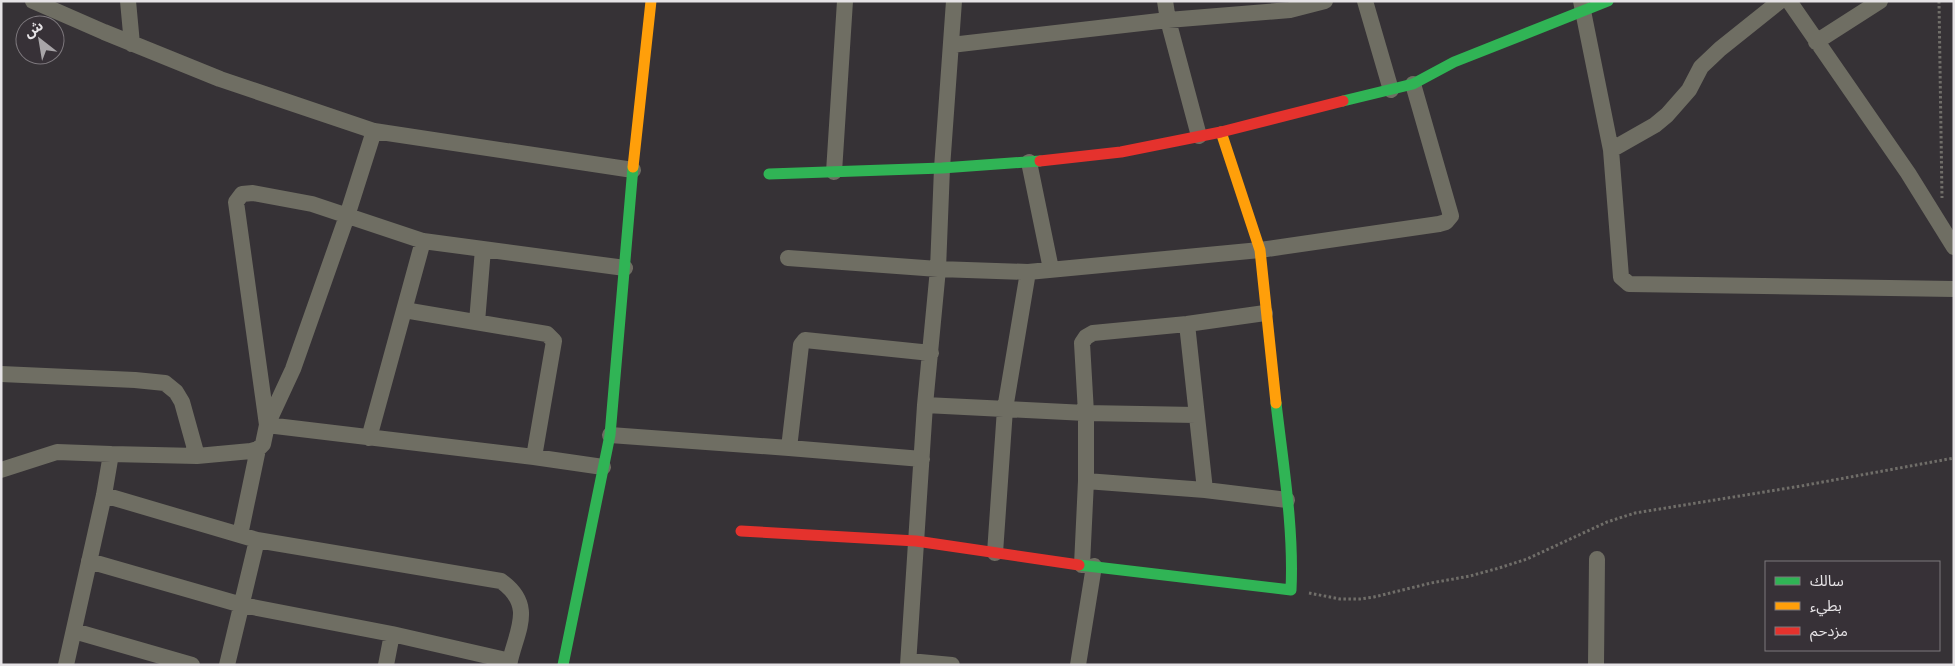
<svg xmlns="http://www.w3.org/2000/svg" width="1955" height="666" font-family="Karla,'Noto Sans Arabic',sans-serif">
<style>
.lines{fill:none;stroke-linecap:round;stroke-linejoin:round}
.path{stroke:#706e69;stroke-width:3;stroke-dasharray:2.5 2.5;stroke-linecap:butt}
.street{stroke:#6f6e63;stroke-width:16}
.fast{stroke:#30b455;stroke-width:11}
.slow{stroke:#ff9f0a;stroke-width:11}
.jam{stroke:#e5322d;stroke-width:11}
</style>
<rect width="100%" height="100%" fill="#363236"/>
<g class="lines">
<path class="path" d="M1939,1L1942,198
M1309,593L1340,599H1360L1374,597L1431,583L1470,576L1499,568L1527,559L1607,522L1635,513L1801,486L1954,458"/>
<path class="street" d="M33,1L104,32L220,79L374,131L633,170
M128,1L132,44
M1165,1L1168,20L1199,136
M1365,1L1391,90
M1581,1L1611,150L1621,277L1629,284L1954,289
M1789,1L1908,173L1954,247
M1816,42L1880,1
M951,45L1168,20L1290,10L1325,1
M1611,150L1655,125L1667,115L1689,90L1701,67L1720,49L1780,1
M1029,162L1051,269
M834,172L845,1
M788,258L938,269L1028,272L1260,250L1439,224L1446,222L1451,216L1413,84
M404,310L547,334L554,341L534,457
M1265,313L1187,324L1093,333L1086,337L1082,343L1086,413V481L1205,490L1287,500
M477,322L483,249
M1187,324L1205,490
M1,374L135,380L165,383L176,392L182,402L197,456
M925,405L1086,413L1196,415
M267,425L236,202L242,194L253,193L312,204L423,241L625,268
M267,425L534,457L603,467
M610,435L789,448L801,345L805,340L931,353
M369,438L423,241
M789,448L922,459
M111,454L197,456L251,451L258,449L263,444L267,425L293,369L347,216L374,131
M1,470L57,452L111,454L104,495L66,665
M104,495L257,540L501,581C536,606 516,631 509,665
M240,535L258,449
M995,553L1005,409L1028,272
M89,561L242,605L392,634L386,665
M1082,565L1086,481
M74,631L192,665
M392,634L510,661
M909,661L952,665
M227,665L257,540
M908,665L925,405L938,269L942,168L954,1
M1078,665L1094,566
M1596,665L1597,559"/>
<path class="fast" d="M1343,101L1413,84L1454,62L1608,1
M769,174L942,168L1040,161
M1079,565L1291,590C1294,528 1283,464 1276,403
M563,665L610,435L633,167"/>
<path class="slow" d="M1221,132L1260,250L1276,403
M633,167L651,1"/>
<path class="jam" d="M1040,161L1121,152L1221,132L1343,101
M741,531L916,541L1079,565"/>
</g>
<rect width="1955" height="666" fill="none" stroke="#e6e3e6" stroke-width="5"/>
<rect x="1765" y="561" width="175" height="90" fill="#373137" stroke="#7d787d"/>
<rect x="1775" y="577" width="25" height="8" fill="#30b455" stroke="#7d787d"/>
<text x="1810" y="586" font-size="15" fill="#e6e3e6">سالك</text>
<rect x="1775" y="602" width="25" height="8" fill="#ff9f0a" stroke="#7d787d"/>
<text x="1810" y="611" font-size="15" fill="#e6e3e6">بطيء</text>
<rect x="1775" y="627" width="25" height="8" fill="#e5322d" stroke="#7d787d"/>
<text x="1810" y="636" font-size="15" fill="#e6e3e6">مزدحم</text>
<g transform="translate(40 40) rotate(329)"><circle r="24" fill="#373137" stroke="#7d787d"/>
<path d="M0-4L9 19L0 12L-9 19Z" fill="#a8a5a8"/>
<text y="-8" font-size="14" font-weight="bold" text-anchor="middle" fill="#e6e3e6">ش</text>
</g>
</svg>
